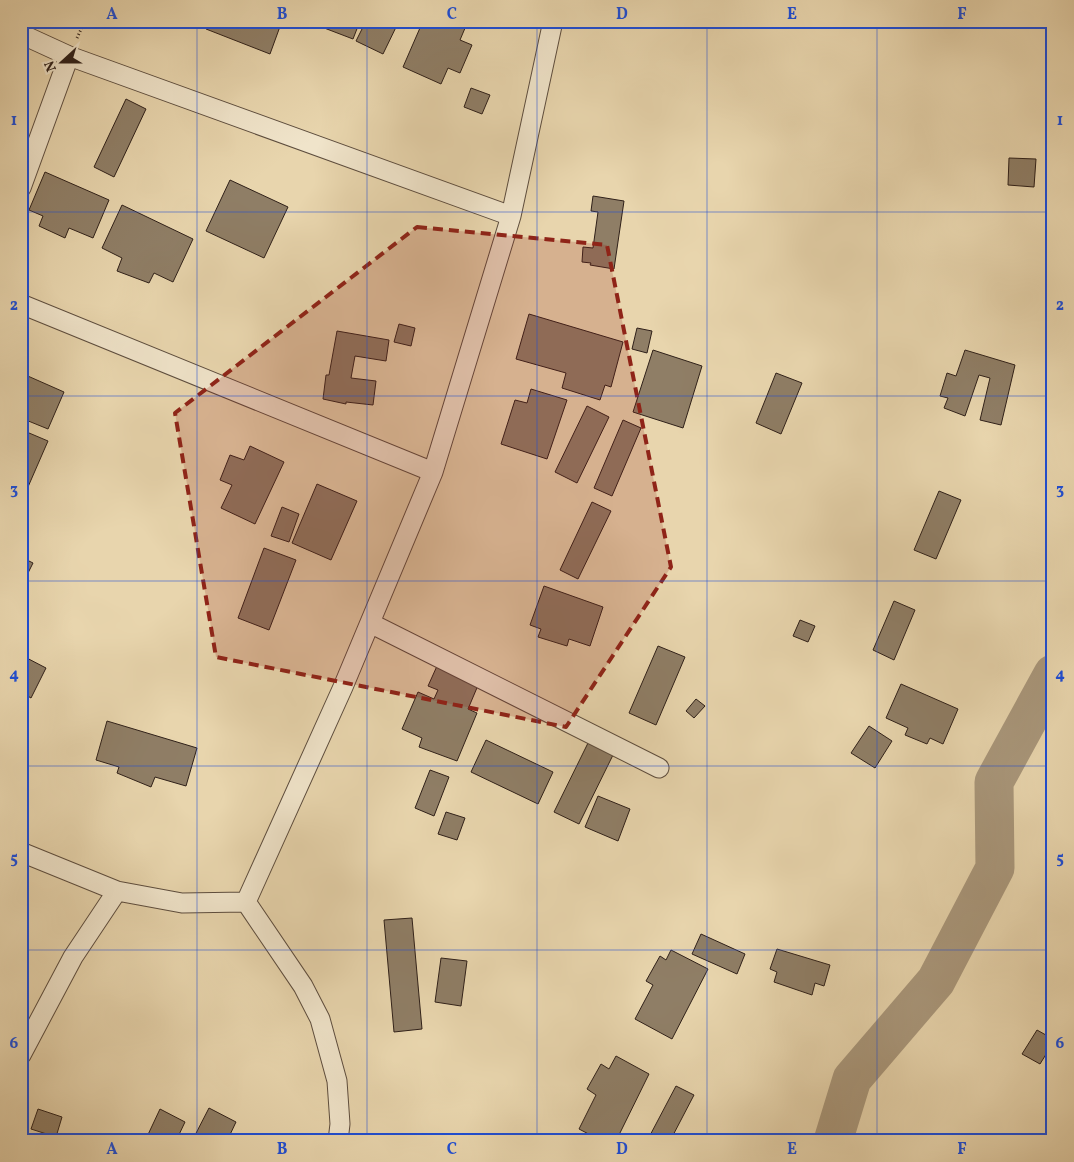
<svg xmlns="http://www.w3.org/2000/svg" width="1074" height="1162" font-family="Vollkorn,serif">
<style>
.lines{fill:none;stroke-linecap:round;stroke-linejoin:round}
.river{stroke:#a9977b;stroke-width:39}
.building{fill:#8f7e66;stroke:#2f2019}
.street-casing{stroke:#5d4d3e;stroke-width:21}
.path{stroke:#2f2019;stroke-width:3;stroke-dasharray:1 2.5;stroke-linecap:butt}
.street{stroke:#f0e4ca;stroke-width:19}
.marked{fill:#8f2418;fill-opacity:0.2;stroke:#8f2418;stroke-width:4;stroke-dasharray:10 6;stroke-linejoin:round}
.grid{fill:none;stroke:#1d4ed8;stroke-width:1;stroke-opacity:0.55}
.neatline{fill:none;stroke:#1d4ed8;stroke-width:2}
.grid-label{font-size:16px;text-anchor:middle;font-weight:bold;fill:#1d4ed8}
</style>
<rect width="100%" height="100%" fill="#e8d5ad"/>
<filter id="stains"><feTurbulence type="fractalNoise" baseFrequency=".004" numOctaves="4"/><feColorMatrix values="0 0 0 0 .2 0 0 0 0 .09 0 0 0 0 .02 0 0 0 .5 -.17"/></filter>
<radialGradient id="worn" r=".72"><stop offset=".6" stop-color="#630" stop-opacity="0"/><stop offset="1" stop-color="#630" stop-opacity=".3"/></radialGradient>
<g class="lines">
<path class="river" d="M833,1141L852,1079L936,981L995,868L994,782L1053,674"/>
</g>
<path class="building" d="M209,21H282L270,54L206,29Z
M320,21H360L353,39L319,26Z
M366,21H399L383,54L356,41Z
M423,21H468L460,40L472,45L460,73L448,68L441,84L403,67Z
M866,21H912V26L866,25Z
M471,88L490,95L482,114L464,107Z
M126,99L146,109L114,177L94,167Z
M1009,158L1036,159L1034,187L1008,185Z
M45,172L109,200L93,238L69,228L65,238L39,226L43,216L29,210Z
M230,180L288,207L264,258L206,231Z
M593,196L624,201L614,269L590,265L591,263L582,262L583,247L593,248L598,212L591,211Z
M122,205L193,239L173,282L154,273L149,283L117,271L122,258L102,248Z
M529,314L623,342L611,387L605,385L600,400L562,388L566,373L516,359Z
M399,324L415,328L411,346L394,342Z
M637,328L652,331L647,353L632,349Z
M337,331L389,340L386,361L355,356L351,378L376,381L373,405L346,402V404L323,399L326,375H329Z
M653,350L702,366L683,428L633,412Z
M965,350L1015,365L1001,425L980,420L990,378L979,375L965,416L944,408L948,398L940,396L947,373L956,376Z
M21,373L64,392L48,429L21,418Z
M776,373L802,383L781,434L756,423Z
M531,389L567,400L547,459L501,444L515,400L527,403Z
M587,406L609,417L577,483L555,472Z
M623,420L641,428L612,496L594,488Z
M22,430L48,441L21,503V431Z
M250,446L284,462L255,524L221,508L232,485L220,480L230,455L244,460Z
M317,484L357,501L331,560L292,543Z
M939,491L961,500L936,559L914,550Z
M592,502L611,511L578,579L560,570Z
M282,507L299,514L289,542L271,536Z
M264,548L296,560L269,630L238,618Z
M21,557L33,563L21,587Z
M544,586L603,607L590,646L569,639L567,646L538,637L541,629L530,625Z
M894,601L915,610L894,660L873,650Z
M800,620L815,626L808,642L793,636Z
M658,646L685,657L656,725L629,713Z
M21,655L46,668L31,698L21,692Z
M437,666L479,683L468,709L477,713L457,761L419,747L422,738L402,729L418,692L434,699L438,690L428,686Z
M901,684L958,709L943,744L930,738L927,744L905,735L908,728L886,718Z
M696,699L705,706L694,718L686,711Z
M107,721L197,748L186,786L155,777L151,787L117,773L119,767L96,760Z
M869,726L892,741L875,768L851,753Z
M486,740L553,772L538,804L471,772Z
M588,743L613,755L579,824L554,812Z
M430,770L449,777L434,816L415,808Z
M598,796L630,809L618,841L585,827Z
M446,812L465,818L457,840L438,834Z
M412,918L422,1029L394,1032L384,920Z
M701,934L745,954L737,974L692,954Z
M777,949L830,965L824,986L815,983L812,995L774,982L777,972L770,969Z
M671,950L708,969L672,1039L635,1019L653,985L646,981L660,956L666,960Z
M441,958L467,961L461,1006L435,1002Z
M1037,1030L1053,1039V1043L1040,1064L1022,1054Z
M616,1056L649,1074L616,1141H602L579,1129L596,1095L587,1089L601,1064L609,1069Z
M676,1086L694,1095L670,1141H647Z
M21,1104L27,1106L24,1121H21Z
M209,1108L236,1122L227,1141H192Z
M38,1109L62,1117L56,1137L31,1129Z
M160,1109L185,1122L176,1141H145Z"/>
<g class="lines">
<defs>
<path id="street" d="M21,34L69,56L511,216
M21,188L69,56
M21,304L433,472L343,687L246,902
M433,472L511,216L553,21
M370,623L659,768
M21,852L117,891L182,903L246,902
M246,902L303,986L320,1019L337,1081L340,1124L338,1141
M21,1055L73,957L117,891"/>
</defs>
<use href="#street" class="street-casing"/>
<path class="path" d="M77,38L85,21"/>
<use href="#street" class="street"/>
</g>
<path class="marked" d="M417,227L607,245L671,567L566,727L216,657L175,413Z"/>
<path class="grid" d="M197,21V1141M367,21V1141M537,21V1141M707,21V1141M877,21V1141M21,212H1053M21,396H1053M21,581H1053M21,766H1053M21,950H1053"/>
<rect width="1074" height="1162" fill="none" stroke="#e8d5ad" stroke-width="55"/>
<g transform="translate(62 62) rotate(249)" stroke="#f0e4ca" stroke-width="4" paint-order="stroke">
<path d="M0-4L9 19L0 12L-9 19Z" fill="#2f2019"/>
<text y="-8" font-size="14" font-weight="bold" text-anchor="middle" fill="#2f2019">N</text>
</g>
<rect x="28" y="28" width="1018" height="1106" class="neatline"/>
<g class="grid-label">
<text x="112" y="19">A</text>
<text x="282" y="19">B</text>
<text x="452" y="19">C</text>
<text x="622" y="19">D</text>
<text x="792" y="19">E</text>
<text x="962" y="19">F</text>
<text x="14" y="125">1</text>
<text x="1060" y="125">1</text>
<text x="14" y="310">2</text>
<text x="1060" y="310">2</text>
<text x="14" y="494">3</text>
<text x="1060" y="494">3</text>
<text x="14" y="679">4</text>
<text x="1060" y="679">4</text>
<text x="14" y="863">5</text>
<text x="1060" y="863">5</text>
<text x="14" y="1048">6</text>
<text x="1060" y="1048">6</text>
<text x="112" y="1154">A</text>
<text x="282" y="1154">B</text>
<text x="452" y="1154">C</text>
<text x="622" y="1154">D</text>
<text x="792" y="1154">E</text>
<text x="962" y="1154">F</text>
</g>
<rect width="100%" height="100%" filter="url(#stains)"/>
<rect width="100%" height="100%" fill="url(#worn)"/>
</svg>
